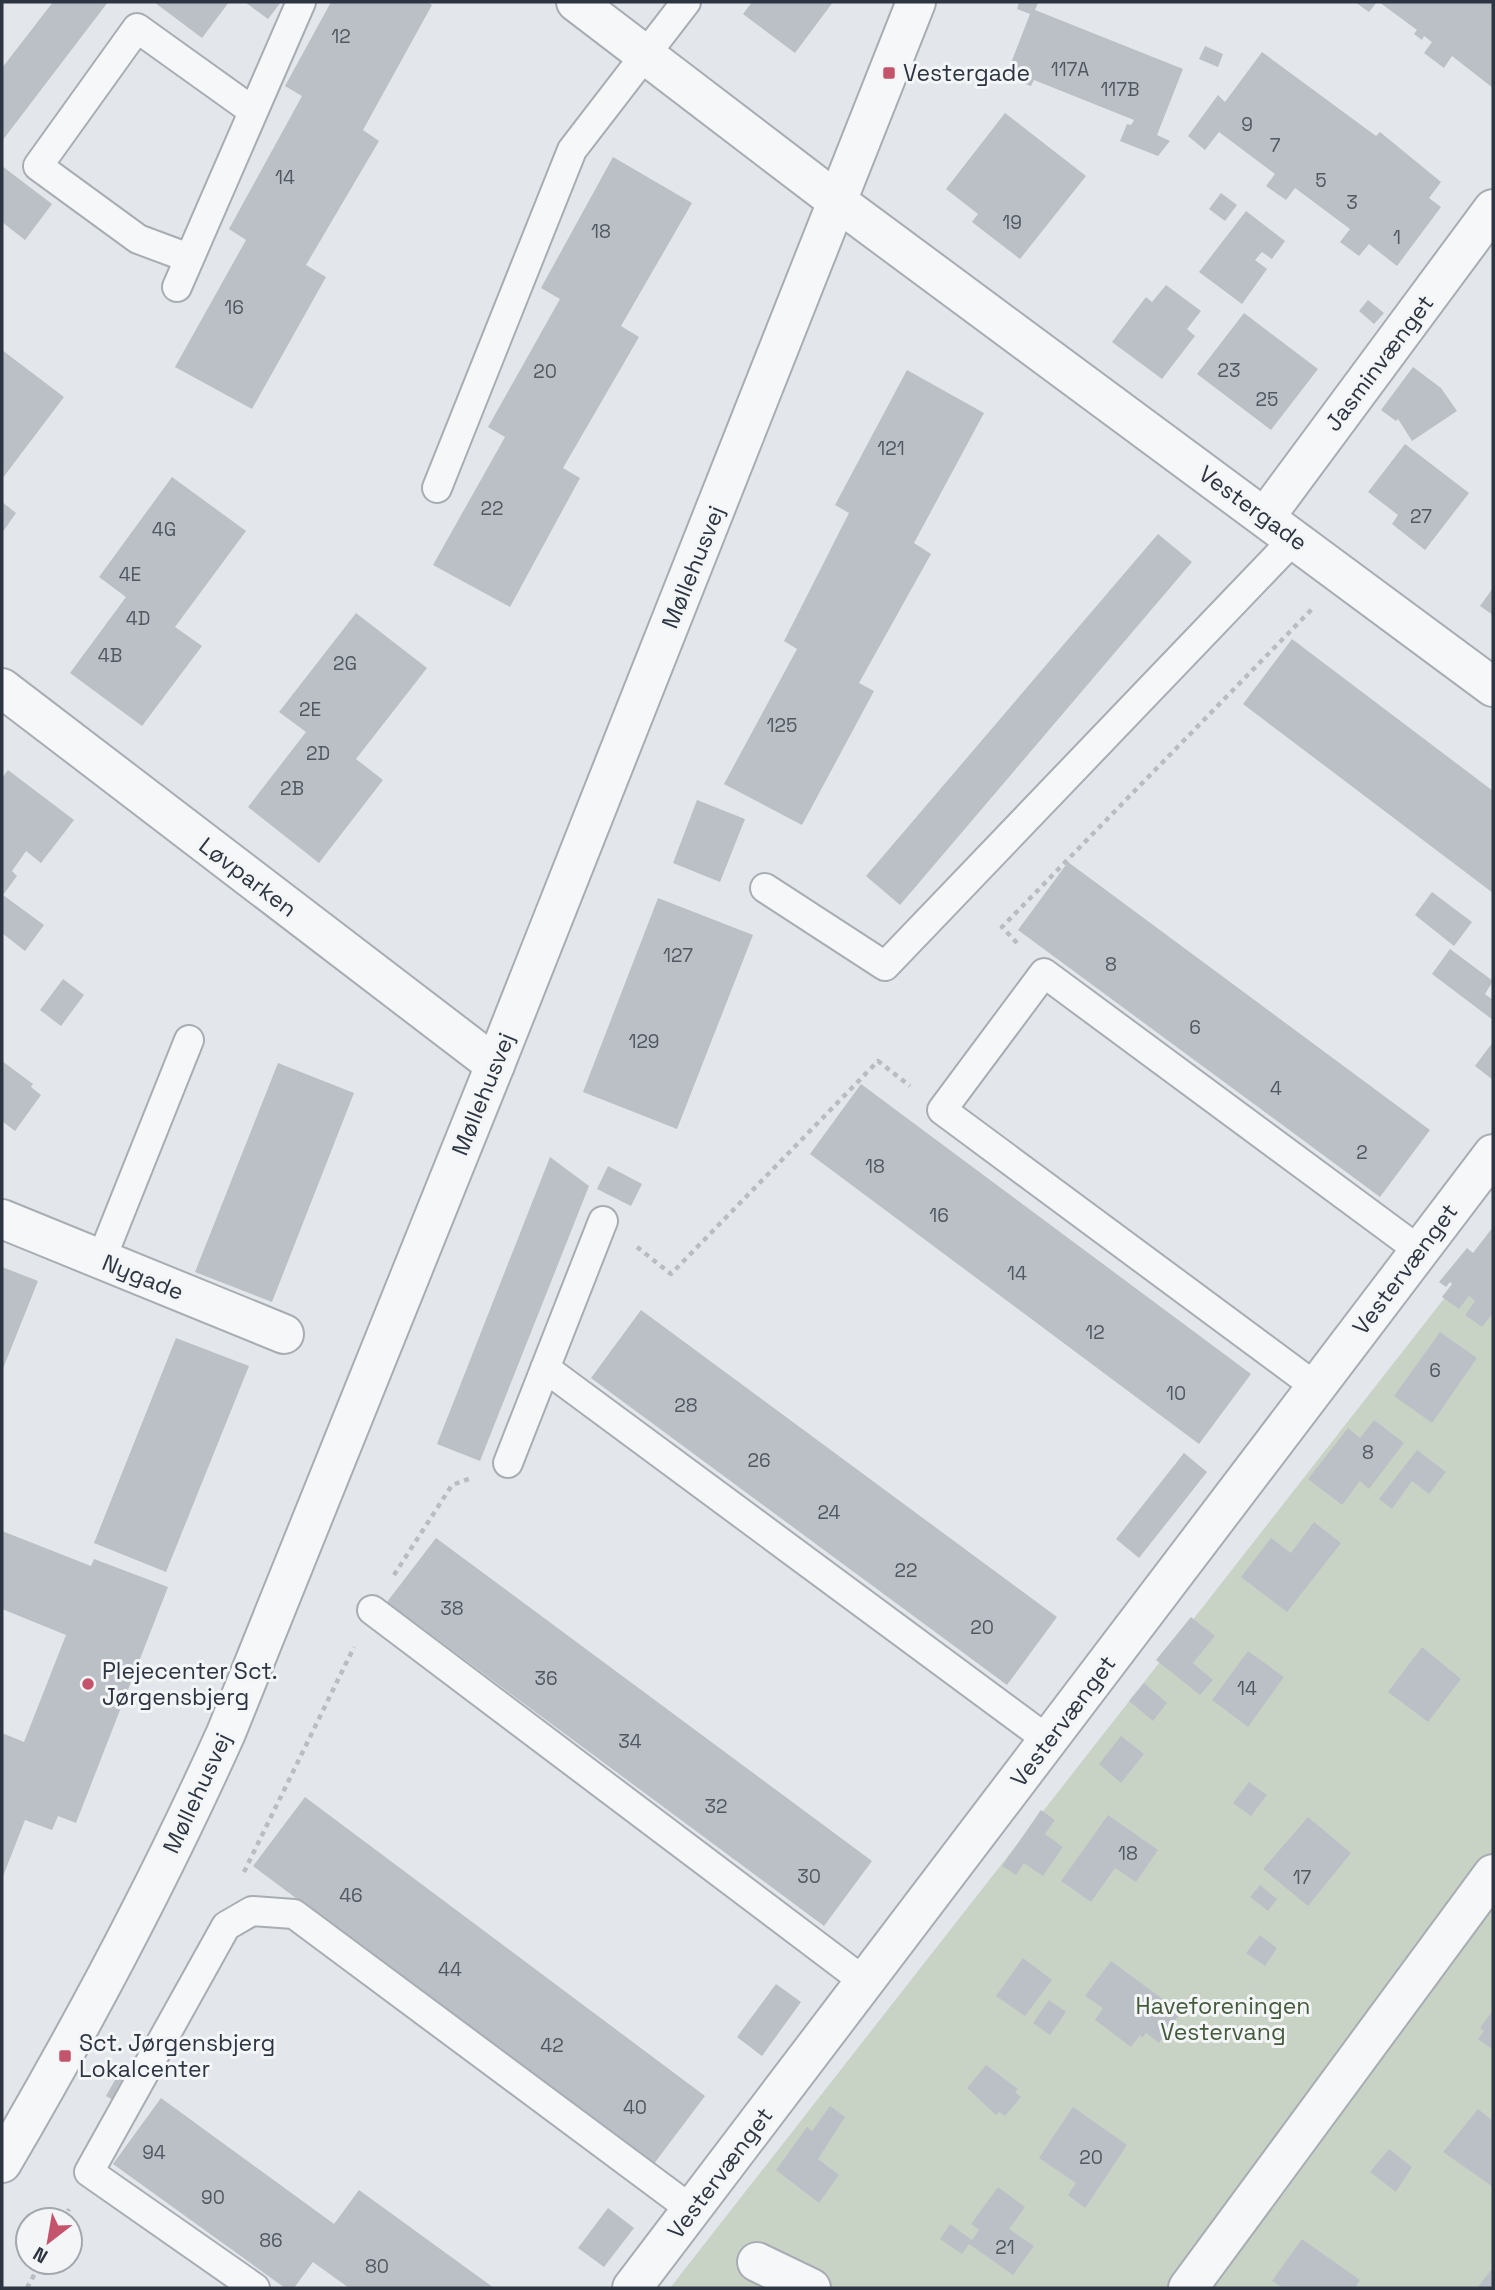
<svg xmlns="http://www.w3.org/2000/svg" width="1495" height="2290" font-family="'Space Grotesk',sans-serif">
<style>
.green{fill:#c9d3c5}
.building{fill:#bbc0c6}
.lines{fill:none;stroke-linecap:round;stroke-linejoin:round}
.service-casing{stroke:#a8adb4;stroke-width:32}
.minor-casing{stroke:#a8adb4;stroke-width:42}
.tertiary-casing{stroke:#a8adb4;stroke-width:42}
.path{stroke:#b9bdc1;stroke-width:4.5;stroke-dasharray:5 5;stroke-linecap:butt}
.service{stroke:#f6f7f8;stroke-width:28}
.minor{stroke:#f6f7f8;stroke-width:38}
.tertiary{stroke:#f6f7f8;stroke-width:38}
.poi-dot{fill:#c3546b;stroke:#f3f5f7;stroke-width:2.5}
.labels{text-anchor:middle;stroke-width:6;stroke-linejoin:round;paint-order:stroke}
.number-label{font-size:19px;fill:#505862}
.poi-label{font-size:23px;fill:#2c3541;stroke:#f3f5f7;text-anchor:start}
.street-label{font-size:23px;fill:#2c3541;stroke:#f3f5f7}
.park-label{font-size:23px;fill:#435b3b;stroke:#f3f5f7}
</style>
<rect width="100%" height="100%" fill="#e3e6ea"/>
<path class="green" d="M1493,1236V2288H670Z"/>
<path class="building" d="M53,2H108L2,141V68Z
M154,2H229L202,38Z
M245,2H281L268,19Z
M331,2H427L432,5L363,130L379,141L306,265L326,277L252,409L175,367L246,240L229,229L302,96L285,86Z
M752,2H833L795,53L743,14Z
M1019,2L1038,3L1035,10L1183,69L1157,135L1170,141L1158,156L1120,141L1127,124L1131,125L1134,120L1034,80L1031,86L1006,76L1030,14L1017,9Z
M1355,2H1377L1369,12Z
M1379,2H1493V88L1452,56L1444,68L1424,53L1432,42L1424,36L1422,40L1414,34L1417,30Z
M1205,46L1223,54L1218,67L1199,59Z
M1262,52L1376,136L1380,132L1441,182L1429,198L1441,207L1397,266L1369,244L1359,256L1340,242L1350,229L1295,188L1286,200L1266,186L1275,174L1219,132L1205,150L1188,136L1218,95L1225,102Z
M1005,113L1086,176L1020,259L972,222L978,214L946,189Z
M613,157L692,203L621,326L639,337L563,468L580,478L510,607L433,565L505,437L488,427L560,299L541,288Z
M2,166L52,204L25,240L2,222Z
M1221,193L1237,205L1225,221L1209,209Z
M1246,211L1285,241L1272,259L1262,252L1255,260L1267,269L1242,304L1199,272Z
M1166,285L1201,311L1187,329L1195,336L1162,379L1112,342L1146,297L1152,302Z
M1368,300L1384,313L1374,324L1359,311Z
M1244,313L1318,369L1271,430L1197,374Z
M2,350L64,397L2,479Z
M1413,367L1441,388L1457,411L1412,441L1398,419L1396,421L1381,410Z
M907,370L984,413L914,543L931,554L859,683L874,691L802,825L724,784L797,649L784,641L849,513L835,505Z
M1405,444L1469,493L1425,550L1392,524L1398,515L1368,492Z
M172,477L246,531L175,627L202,646L142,726L70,673L126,597L99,577Z
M2,502L16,513L2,533Z
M1158,534L1192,562L900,905L866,876Z
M1493,588V615L1480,606Z
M356,613L427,668L356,759L383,780L319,863L248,807L306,732L279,712Z
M1292,639L1493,791V893L1243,704Z
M8,770L74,820L41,863L26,851L12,871L17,876L3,895L44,925L25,951L2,933V778Z
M697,800L745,819L720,882L673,863Z
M1068,862L1430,1130L1380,1197L1018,930Z
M1432,892L1472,922L1454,946L1415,915Z
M658,898L753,935L677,1129L583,1092Z
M1450,949L1493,981L1485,994L1493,1000V1020L1432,974Z
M63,979L84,995L61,1026L40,1010Z
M1493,1042V1080L1475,1066Z
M2,1061L33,1084L31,1087L41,1095L15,1131L2,1121Z
M278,1063L354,1093L272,1302L195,1272Z
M861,1084L1251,1374L1199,1444L810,1154Z
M550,1157L589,1186L480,1461L437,1444Z
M608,1166L642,1184L631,1206L597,1189Z
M1493,1227V1313L1482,1327L1465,1315L1475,1301L1469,1296L1459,1309L1442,1297L1452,1284L1450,1282L1446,1287L1439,1282L1467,1248L1473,1253Z
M2,1267L38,1281L2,1371Z
M641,1310L1057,1617L1007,1685L591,1378Z
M1440,1332L1477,1358L1432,1423L1394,1396Z
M176,1338L249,1366L166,1572L94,1543Z
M1374,1420L1404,1443L1369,1489L1360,1481L1342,1505L1308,1479L1348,1428L1360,1438Z
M1417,1450L1446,1472L1429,1494L1412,1481L1392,1509L1379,1499Z
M1184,1453L1207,1472L1139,1558L1116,1539Z
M1314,1522L1341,1543L1287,1612L1241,1577L1271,1538L1291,1553Z
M2,1531L91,1566L94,1559L168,1587L76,1823L58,1816L52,1830L25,1820L2,1879V1733L24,1742L66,1635L2,1609Z
M436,1538L872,1861L824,1926L387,1602Z
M1191,1617L1215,1636L1193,1663L1213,1680L1200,1695L1156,1660Z
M1422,1647L1461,1679L1428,1722L1388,1692Z
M1248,1651L1284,1677L1248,1727L1212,1700Z
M1144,1683L1167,1703L1153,1721L1129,1701Z
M1121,1736L1144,1754L1121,1783L1099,1764Z
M1249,1782L1267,1795L1251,1816L1233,1803Z
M305,1797L705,2096L653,2165L253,1866Z
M1041,1810L1055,1820L1045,1834L1063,1847L1043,1876L1024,1863L1016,1875L1002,1866Z
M1108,1815L1158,1850L1136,1882L1115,1868L1091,1902L1061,1881Z
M1308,1817L1351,1853L1308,1906L1263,1869Z
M1260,1885L1277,1899L1268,1911L1250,1897Z
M1260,1935L1277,1948L1265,1966L1246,1953Z
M1023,1958L1052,1980L1025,2016L996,1996Z
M1111,1961L1168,2003L1166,2005L1179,2015L1159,2043L1146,2033L1142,2038L1140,2035L1131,2047L1095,2020L1103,2008L1085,1996Z
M776,1984L801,2002L762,2056L737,2037Z
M1049,2000L1066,2012L1050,2035L1033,2023Z
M1493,2010V2050L1478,2039L1484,2031L1480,2028Z
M986,2065L1018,2089L1015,2092L1021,2097L1005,2116L999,2112L996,2115L967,2088Z
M120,2071L129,2077L115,2101L106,2096Z
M161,2098L334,2224L359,2190L494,2288H349L313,2262L294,2288H285L113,2164Z
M830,2106L845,2117L818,2159L839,2175L819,2203L776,2170L807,2127L812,2131Z
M1073,2107L1127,2145L1085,2208L1068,2195L1076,2183L1039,2158Z
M1478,2109L1493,2121V2187L1443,2152Z
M1389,2149L1412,2167L1396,2192L1370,2172Z
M998,2187L1025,2207L1009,2229L1034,2246L1013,2275L969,2244L962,2254L940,2239L950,2224L972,2240L979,2230L971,2224Z
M608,2208L634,2228L604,2267L578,2248Z
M1302,2239L1360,2280L1355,2288H1283L1272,2281Z
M1491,2270L1493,2272V2288H1477Z"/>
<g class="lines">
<defs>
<path id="service" d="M189,258L138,239L38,166L137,28L253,111
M177,287L301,2
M437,488L572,150L686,2
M765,888L885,966L1294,539
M101,1260L189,1040
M545,1368L1048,1740
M1316,1387L942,1110L1044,973L1420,1251
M508,1463L603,1221
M372,1610L865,1982
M255,2288L89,2172L226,1926L252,1911L294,1914L692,2210"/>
<path id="minor" d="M576,2L838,202L1493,687
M1265,517L1493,209
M2,688L495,1065
M2,1219L284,1334
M757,2262L811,2288
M632,2288L1493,1154
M1188,2288L1493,1874"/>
<path id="tertiary" d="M2,2163C84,2023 159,1882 226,1733L495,1065L916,2"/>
</defs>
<use href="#service" class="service-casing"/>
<use href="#minor" class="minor-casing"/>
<use href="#tertiary" class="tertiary-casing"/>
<path class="path" d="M1017,943L1002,927L1313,608
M637,1247L671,1274L878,1061L910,1086
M394,1575L452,1485L471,1478
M244,1872L354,1647
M64,2220L69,2209
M27,2288L41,2262"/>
<use href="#service" class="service"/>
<use href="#minor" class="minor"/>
<use href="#tertiary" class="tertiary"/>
</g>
<g class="poi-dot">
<rect x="882" y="66" width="14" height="14" rx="3.5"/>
<circle cx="88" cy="1684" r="7"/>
<rect x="58" y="2049" width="14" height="14" rx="3.5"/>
</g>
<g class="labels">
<g class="number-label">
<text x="341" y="43">12</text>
<text x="1070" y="76">117A</text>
<text x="1120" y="96">117B</text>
<text x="1247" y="131">9</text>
<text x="1275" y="152">7</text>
<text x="285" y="184">14</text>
<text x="1321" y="187">5</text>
<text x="1352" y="209">3</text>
<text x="1012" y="229">19</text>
<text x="601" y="238">18</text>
<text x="1397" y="244">1</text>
<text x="234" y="314">16</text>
<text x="1229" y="377">23</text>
<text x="545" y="378">20</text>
<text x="1267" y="406">25</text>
<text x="891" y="455">121</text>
<text x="492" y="515">22</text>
<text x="1421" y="523">27</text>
<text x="164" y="536">4G</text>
<text x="130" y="581">4E</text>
<text x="138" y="625">4D</text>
<text x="110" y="662">4B</text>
<text x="345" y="670">2G</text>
<text x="310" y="716">2E</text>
<text x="782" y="732">125</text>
<text x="318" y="760">2D</text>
<text x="292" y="795">2B</text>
<text x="678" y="962">127</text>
<text x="1111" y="971">8</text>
<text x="1195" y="1034">6</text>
<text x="644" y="1048">129</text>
<text x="1276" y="1095">4</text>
<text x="1362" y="1159">2</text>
<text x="875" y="1173">18</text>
<text x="939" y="1222">16</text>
<text x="1017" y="1280">14</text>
<text x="1095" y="1339">12</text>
<text x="1435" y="1377">6</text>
<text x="1176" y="1400">10</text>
<text x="686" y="1412">28</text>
<text x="1368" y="1459">8</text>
<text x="759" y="1467">26</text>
<text x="829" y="1519">24</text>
<text x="906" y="1577">22</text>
<text x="452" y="1615">38</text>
<text x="982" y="1634">20</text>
<text x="546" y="1685">36</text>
<text x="1247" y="1695">14</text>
<text x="630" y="1748">34</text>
<text x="716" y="1813">32</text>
<text x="1128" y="1860">18</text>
<text x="809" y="1883">30</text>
<text x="1302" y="1884">17</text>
<text x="351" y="1902">46</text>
<text x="450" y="1976">44</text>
<text x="552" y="2052">42</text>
<text x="635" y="2114">40</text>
<text x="154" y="2159">94</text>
<text x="1091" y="2164">20</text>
<text x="213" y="2204">90</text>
<text x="271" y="2247">86</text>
<text x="1005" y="2254">21</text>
<text x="377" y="2273">80</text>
</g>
<g class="poi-label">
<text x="903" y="81">Vestergade</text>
<text x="102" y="1679">Plejecenter Sct.<tspan x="102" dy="26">Jørgensbjerg</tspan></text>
<text x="79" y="2051">Sct. Jørgensbjerg<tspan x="79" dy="26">Lokalcenter</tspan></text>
</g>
<g class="street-label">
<text transform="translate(1379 363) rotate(-53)" y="8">Jasminvænget</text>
<text transform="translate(1253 508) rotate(36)" y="8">Vestergade</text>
<text transform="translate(693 567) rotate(-68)" y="8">Møllehusvej</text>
<text transform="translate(248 877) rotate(37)" y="8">Løvparken</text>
<text transform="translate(483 1094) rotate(-68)" y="8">Møllehusvej</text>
<text transform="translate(1405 1269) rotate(-53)" y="8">Vestervænget</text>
<text transform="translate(143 1277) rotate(22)" y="8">Nygade</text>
<text transform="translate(1063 1721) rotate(-53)" y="8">Vestervænget</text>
<text transform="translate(197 1793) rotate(-65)" y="8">Møllehusvej</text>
<text transform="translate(720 2173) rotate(-53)" y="8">Vestervænget</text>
</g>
<g class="park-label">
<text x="1223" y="2014">Haveforeningen<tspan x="1223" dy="26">Vestervang</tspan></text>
</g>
</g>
<rect width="1495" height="2290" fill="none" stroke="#2c3541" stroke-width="7"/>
<g transform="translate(49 2241) rotate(211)"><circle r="33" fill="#f3f5f7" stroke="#a3a8ae" stroke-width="2"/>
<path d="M0-5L12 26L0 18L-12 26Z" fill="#c3546b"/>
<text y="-10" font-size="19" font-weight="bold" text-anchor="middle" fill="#2c3541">N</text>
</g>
</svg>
